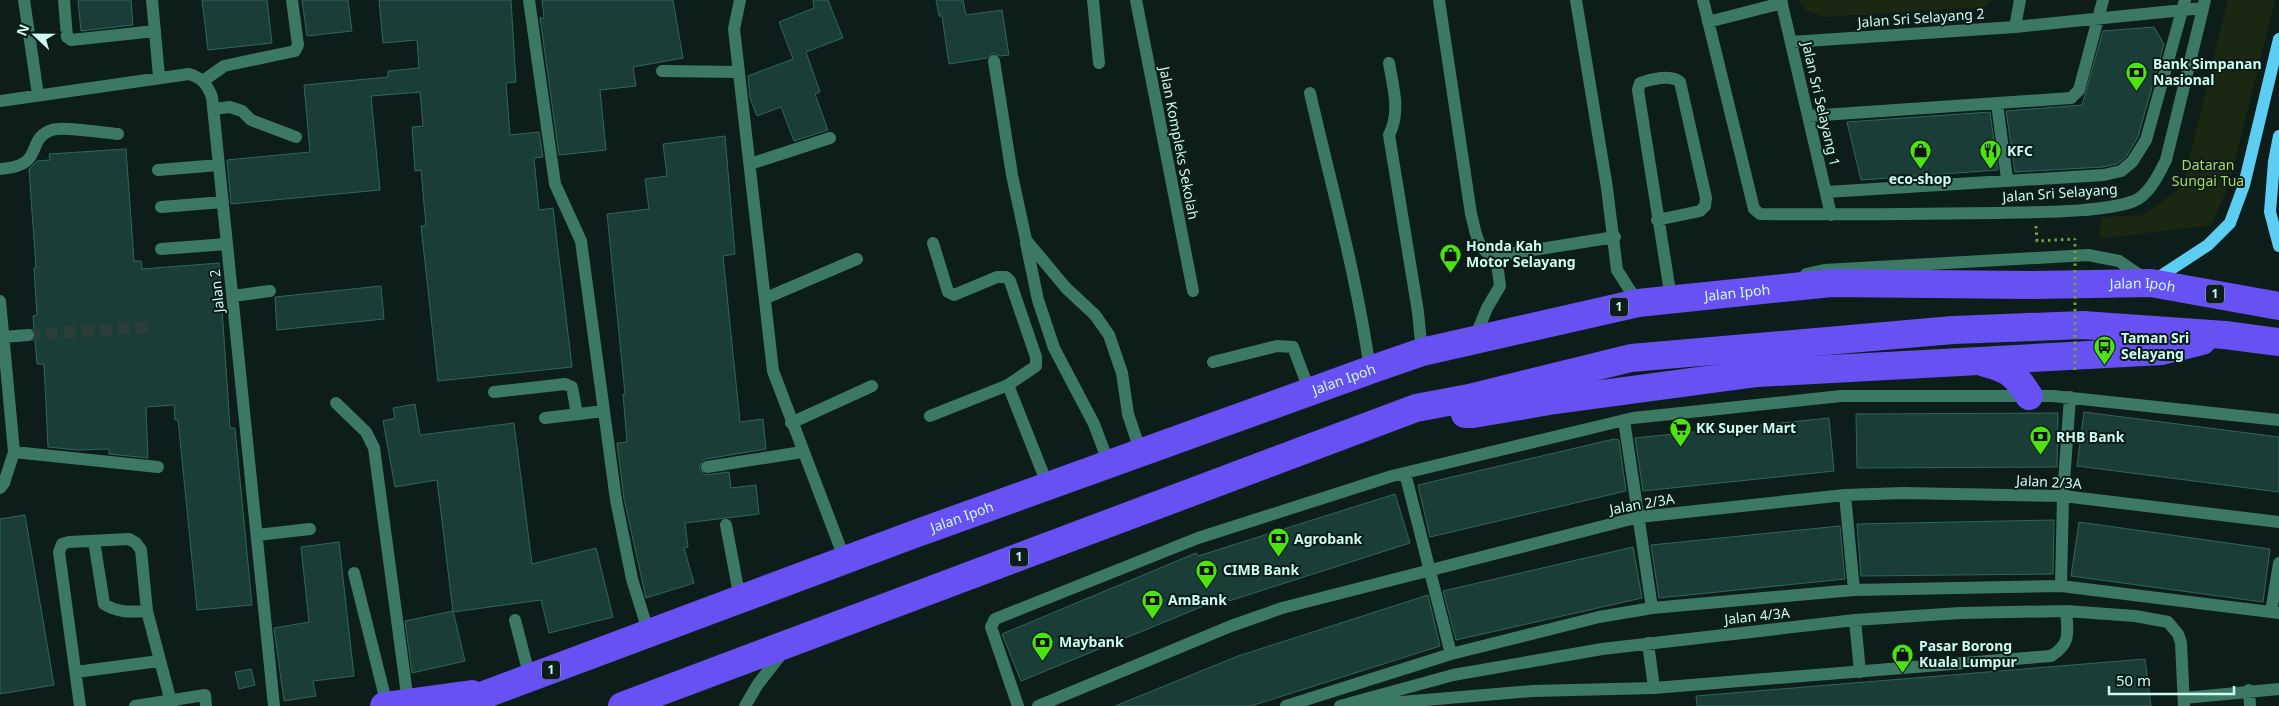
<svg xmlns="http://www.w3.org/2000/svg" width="2279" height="706" font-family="'Noto Sans',sans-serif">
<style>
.green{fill:#1a2711}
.building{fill:#1b3d37;stroke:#2f675d}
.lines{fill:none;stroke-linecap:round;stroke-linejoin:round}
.minor-tunnel{stroke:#2a3e3a;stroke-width:12;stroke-dasharray:12 6;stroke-linecap:butt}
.path{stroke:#68a736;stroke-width:3;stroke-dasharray:2.5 4;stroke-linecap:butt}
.minor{stroke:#3c7964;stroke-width:12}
.major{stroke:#5ccef3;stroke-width:12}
.highway{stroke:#6851f3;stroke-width:28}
.path-bridge{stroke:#68a736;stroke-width:3;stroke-dasharray:2.5 4;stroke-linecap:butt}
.labels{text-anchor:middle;stroke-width:4;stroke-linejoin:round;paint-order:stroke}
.shield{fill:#0d1d1a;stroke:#93b8af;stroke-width:1}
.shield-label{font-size:12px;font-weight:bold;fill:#cdfbef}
.street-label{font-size:14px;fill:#cdfbef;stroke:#0d1d1a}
.poi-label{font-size:14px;font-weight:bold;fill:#cdfbef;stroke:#0d1d1a;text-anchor:start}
.park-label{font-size:14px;fill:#aad560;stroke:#0d1d1a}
</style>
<rect width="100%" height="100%" fill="#0d1d1a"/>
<path class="green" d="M1798,0H1992L1985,7L1824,17L1807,11Z
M2228,0H2275L2229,185L2211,225L2099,239L2101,217L2143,215L2182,187Z"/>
<path class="building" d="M78,0H131L133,25L81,31Z
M202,0H267L272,43L208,50Z
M302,0H348L352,31L307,36Z
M379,0H511L516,82L506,83L510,135L539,132L543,157L534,158L539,210L553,208L572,367L438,381L421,226H426L421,170L415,171L412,127L423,126L420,92L371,96L380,190L231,204L227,160L310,152L304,85L388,77V71L419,68L417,40L383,43Z
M542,0H673L683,58L633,67L636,86L600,90L606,150L559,155L540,18H544Z
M813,0H828L843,38L806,52L820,92L815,94L828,130L794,141L781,107L757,116L750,98L748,76L793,59L779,22L814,8Z
M936,0H963L966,15L1002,10L1009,55L1000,56L993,53L987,58L949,64L942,16H939Z
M2154,27L2164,44L2138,137L2126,157L2117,164L2103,167L2015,172L2006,111L2082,105L2103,31Z
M1990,112L1998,170L1861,180L1847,122Z
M725,136L735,254L723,256L740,422L763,419L766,449L706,459L702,461L699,468L705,475L729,472L731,488L756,485L759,514L685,523L688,547L684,548L694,583L646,598L624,499L617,443L627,442L623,394H625L607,214L649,209L645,179L667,176L663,144Z
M126,149L134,261H141L142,269L219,263L230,428H235L252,605L197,610L178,420H175L174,405L146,407L148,458L109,454V449L77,450L48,447L44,364H37L33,316L37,315L34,268H36L29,169L37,161L50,160L49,154Z
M381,286L384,319L277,330L275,297Z
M415,404L420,435L514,423L532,564L596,548L613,617L549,633L541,600L453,612L437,480L395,487L383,421L395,418L393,408Z
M2084,412L2279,437V492L2077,466Z
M2058,413L2057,467L1857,468L1856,414Z
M1829,418L1834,471L1643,491L1635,438Z
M1614,439L1619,440L1626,491L1430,537L1418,485Z
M1395,494L1410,543L1229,601L1228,596L1021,681L1002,634L1196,553L1198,556Z
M25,515L54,685L0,694V519Z
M2054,520L2053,574L1861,576L1857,524Z
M2079,522L2270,549L2263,602L2071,576Z
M1840,526L1845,579L1659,598L1651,545Z
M339,542L354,676L313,681L316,696L284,701L274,628L309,622L301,547Z
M1633,547L1642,598L1456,640L1443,591Z
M1428,595L1440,646L1251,706H1115L1238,656Z
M453,611L465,661L412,673L405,621Z
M2145,659L2151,706H1697L1696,696Z
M251,669L255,685L239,689L235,672Z"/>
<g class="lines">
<path class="minor-tunnel" d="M28,335L150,327"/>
<path class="path" d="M2036,226L2037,241L2075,239"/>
<path class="minor" d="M24,0L38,95
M64,0L67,37L71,40L155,31
M152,0L159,76
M529,0L555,184L581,241L616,500L632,579L649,634
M740,0L734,29L773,371L845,560
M1093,0L1099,63
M1136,0L1193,291
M1439,0L1471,214C1476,231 1476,252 1496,256L1615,237
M1576,0L1607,188L1617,270L1638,303
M1703,0L1754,209L1760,214C1839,215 1919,214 1998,213C2035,212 2101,213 2134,201C2149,195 2159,174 2166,160L2205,0
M1781,0L1831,215
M1708,22L1782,3
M2015,27L2020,0
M1791,42L2015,27L2203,8
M994,61L1012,175L1026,240L1066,288L1095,315L1109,335L1122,373L1128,414L1141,453
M1389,63C1393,87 1401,111 1389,135L1418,312L1422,352
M662,71L738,72
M203,81L224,66L295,51L298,45L292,0
M1310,93C1331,185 1357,276 1370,370
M0,101L189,74C202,78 207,84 212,97L274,706
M1997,104L2007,179
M213,109L230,107L242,111L251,120L296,137
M1808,116L2071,98L2079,90L2103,0
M750,164L830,138
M0,169C47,166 24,139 52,130C61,126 105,133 118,134
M158,170L219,165
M1826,192L2104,175L2121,171L2132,162L2146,140L2185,0
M161,207L223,202
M1657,220L1700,211L1705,206L1706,198L1680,82C1672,74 1650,79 1640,83L1638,90L1671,298
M933,243L948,292L954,295L997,277H1006L1010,281L1036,357V366L1008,385
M1026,243L1038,300L1054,348L1094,424L1109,464
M161,249L227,244
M1806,274L1824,270L2088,255L2119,261L2144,278
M233,296L270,291
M766,298L857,259
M0,301L14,452L4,483L0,488
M4,337L28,335
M1474,340L1487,308L1500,286L1496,256
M1213,362L1277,346L1293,347L1310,392
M494,392L565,384L572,387L577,414
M336,403L366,432L374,448L408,702
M930,416L1008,385L1048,486
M545,418L604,411
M1624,420L1652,608
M791,423L872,386
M14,452L158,467
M707,467L802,452
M1405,473L1451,654
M1845,495L1854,590
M726,525L740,599
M257,535L310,529
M94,541L104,604C118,613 131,612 147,611
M354,573L387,705
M2061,586L2063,496L2070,397
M2271,612L2279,563
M515,620L530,678
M1855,620L1860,672
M1648,643L1654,688
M76,672L159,661
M2249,690L2250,706
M2184,698L2279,689
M1368,702H1401L1533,691L1654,688L2051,656C2071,644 2068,632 2066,611
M80,706L59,552L62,544L69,542L129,539L136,543L141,550L147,611L172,706
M135,706L205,695L206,706
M745,706L758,684L783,652
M1018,706L991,627L995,619L1198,538L1392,476L1633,418L1841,396H2053L2279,420
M1038,706L1231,626L1282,608L1639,517L1845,495L1903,493L2063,496L2279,522
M1286,706L1451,654L1599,617L1652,608L1854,590L2061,586L2279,613
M1340,706L1453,675L1602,649L1855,620L1960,613L2066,611L2135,616L2168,622L2178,634L2181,643L2184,706"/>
<path class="major" d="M2279,136L2274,162L2270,212L2279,246
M2153,281L2208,245L2230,223L2244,185L2279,39"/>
<g class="highway">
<path d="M1985,363C2009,369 2016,375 2029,396"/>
<path d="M1465,414H1473L1549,401L1757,373L2162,351L2202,341"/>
<path d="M384,706L472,694"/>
<path id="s1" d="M454,706L912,535L1370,370L1422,352L1638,303L1831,283L2029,285L2151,283L2279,306"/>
<path d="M622,706L1416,408L1469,398L1631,358L1953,330L2083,325L2225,335L2279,342"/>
</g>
<path class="path-bridge" d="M2075,370V239"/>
</g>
<defs>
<symbol id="bank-pin" viewBox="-11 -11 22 30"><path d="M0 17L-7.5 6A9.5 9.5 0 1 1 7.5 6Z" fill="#4ce410" stroke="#0d1d1a"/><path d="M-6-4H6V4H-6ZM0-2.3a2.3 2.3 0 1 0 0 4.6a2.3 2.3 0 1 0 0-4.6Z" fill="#111"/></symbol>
<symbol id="shop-pin" viewBox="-11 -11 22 30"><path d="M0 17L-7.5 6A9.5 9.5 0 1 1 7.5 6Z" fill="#4ce410" stroke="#0d1d1a"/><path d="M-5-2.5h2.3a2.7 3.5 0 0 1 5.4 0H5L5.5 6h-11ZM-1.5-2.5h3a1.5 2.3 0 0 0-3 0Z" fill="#111"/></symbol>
<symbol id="restaurant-pin" viewBox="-11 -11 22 30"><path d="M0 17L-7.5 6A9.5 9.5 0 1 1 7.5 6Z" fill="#4ce410" stroke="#0d1d1a"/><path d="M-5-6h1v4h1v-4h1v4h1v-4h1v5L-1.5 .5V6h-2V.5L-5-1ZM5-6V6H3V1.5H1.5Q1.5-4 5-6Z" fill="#111"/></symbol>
<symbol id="bus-pin" viewBox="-11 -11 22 30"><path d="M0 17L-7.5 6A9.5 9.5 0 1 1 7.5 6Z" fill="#4ce410" stroke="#0d1d1a"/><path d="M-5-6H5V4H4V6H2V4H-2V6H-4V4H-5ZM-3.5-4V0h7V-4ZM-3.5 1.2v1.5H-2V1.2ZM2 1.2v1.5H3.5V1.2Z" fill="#111"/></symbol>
<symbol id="supermarket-pin" viewBox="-11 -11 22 30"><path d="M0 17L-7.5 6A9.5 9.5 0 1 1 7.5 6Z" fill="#4ce410" stroke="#0d1d1a"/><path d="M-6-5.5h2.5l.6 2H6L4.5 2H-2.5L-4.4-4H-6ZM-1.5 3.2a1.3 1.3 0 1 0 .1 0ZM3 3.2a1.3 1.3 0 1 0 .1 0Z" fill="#111"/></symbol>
</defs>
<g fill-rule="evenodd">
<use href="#bank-pin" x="2124" y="60" width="25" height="34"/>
<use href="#shop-pin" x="1908" y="138" width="25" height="34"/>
<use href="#restaurant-pin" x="1978" y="138" width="25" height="34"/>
<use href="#shop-pin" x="1438" y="242" width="25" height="34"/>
<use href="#bus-pin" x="2092" y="334" width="25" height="34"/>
<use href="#supermarket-pin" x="1668" y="416" width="25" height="34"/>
<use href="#bank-pin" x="2028" y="424" width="25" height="34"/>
<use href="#bank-pin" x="1266" y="526" width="25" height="34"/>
<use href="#bank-pin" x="1194" y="558" width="25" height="34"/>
<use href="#bank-pin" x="1140" y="588" width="25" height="34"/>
<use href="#bank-pin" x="1030" y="630" width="25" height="34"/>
<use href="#shop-pin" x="1890" y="642" width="25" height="34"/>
</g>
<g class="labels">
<g class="shield">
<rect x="2206" y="284.5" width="18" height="19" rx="4"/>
<rect x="1610" y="297.5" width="18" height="19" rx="4"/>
<rect x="1010" y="547.5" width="18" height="19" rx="4"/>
<rect x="542" y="660.5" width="18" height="19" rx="4"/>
</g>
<g class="shield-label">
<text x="2215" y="298">1</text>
<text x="1619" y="311">1</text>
<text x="1019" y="561">1</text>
<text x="551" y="674">1</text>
</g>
<g class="street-label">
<text transform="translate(1921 18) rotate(-4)" y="5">Jalan Sri Selayang 2</text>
<text transform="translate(1821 104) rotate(77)" y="5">Jalan Sri Selayang 1</text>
<text transform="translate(1179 143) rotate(79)" y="5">Jalan Kompleks Sekolah</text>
<text transform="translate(2060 193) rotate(-4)" y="5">Jalan Sri Selayang</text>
<text dy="5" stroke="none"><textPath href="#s1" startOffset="1758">Jalan Ipoh</textPath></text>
<text transform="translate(217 291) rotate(-96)" y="5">Jalan 2</text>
<text dy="5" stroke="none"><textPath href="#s1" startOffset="1352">Jalan Ipoh</textPath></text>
<text dy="5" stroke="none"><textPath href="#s1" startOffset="948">Jalan Ipoh</textPath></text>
<text transform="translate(2049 482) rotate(3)" y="5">Jalan 2/3A</text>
<text transform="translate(1642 504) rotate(-10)" y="5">Jalan 2/3A</text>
<text dy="5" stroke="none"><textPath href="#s1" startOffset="542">Jalan Ipoh</textPath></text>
<text transform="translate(1757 616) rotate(-6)" y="5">Jalan 4/3A</text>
</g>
<g class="poi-label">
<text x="2153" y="69">Bank Simpanan<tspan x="2153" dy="16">Nasional</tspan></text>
<text x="2007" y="156">KFC</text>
<text x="1920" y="184" text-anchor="middle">eco-shop</text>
<text x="1466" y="251">Honda Kah<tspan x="1466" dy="16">Motor Selayang</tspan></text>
<text x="2121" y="343">Taman Sri<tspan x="2121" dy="16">Selayang</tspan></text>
<text x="1696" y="433">KK Super Mart</text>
<text x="2056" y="442">RHB Bank</text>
<text x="1294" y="544">Agrobank</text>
<text x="1223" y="575">CIMB Bank</text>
<text x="1168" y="605">AmBank</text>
<text x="1059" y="647">Maybank</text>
<text x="1919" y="651">Pasar Borong<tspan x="1919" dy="16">Kuala Lumpur</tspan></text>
</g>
<g class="park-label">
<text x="2208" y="170">Dataran<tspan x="2208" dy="16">Sungai Tua</tspan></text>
</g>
</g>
<g transform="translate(35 35) rotate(292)" stroke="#0d1d1a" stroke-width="4" paint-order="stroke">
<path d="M0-4L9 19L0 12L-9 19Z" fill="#cdfbef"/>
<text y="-8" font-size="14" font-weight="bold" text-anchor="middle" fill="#cdfbef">N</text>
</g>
<path d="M2109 686v8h125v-8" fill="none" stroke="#cdfbef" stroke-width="2.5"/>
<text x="2116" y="686" font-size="15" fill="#cdfbef" stroke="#0d1d1a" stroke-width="4" paint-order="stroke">50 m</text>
</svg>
